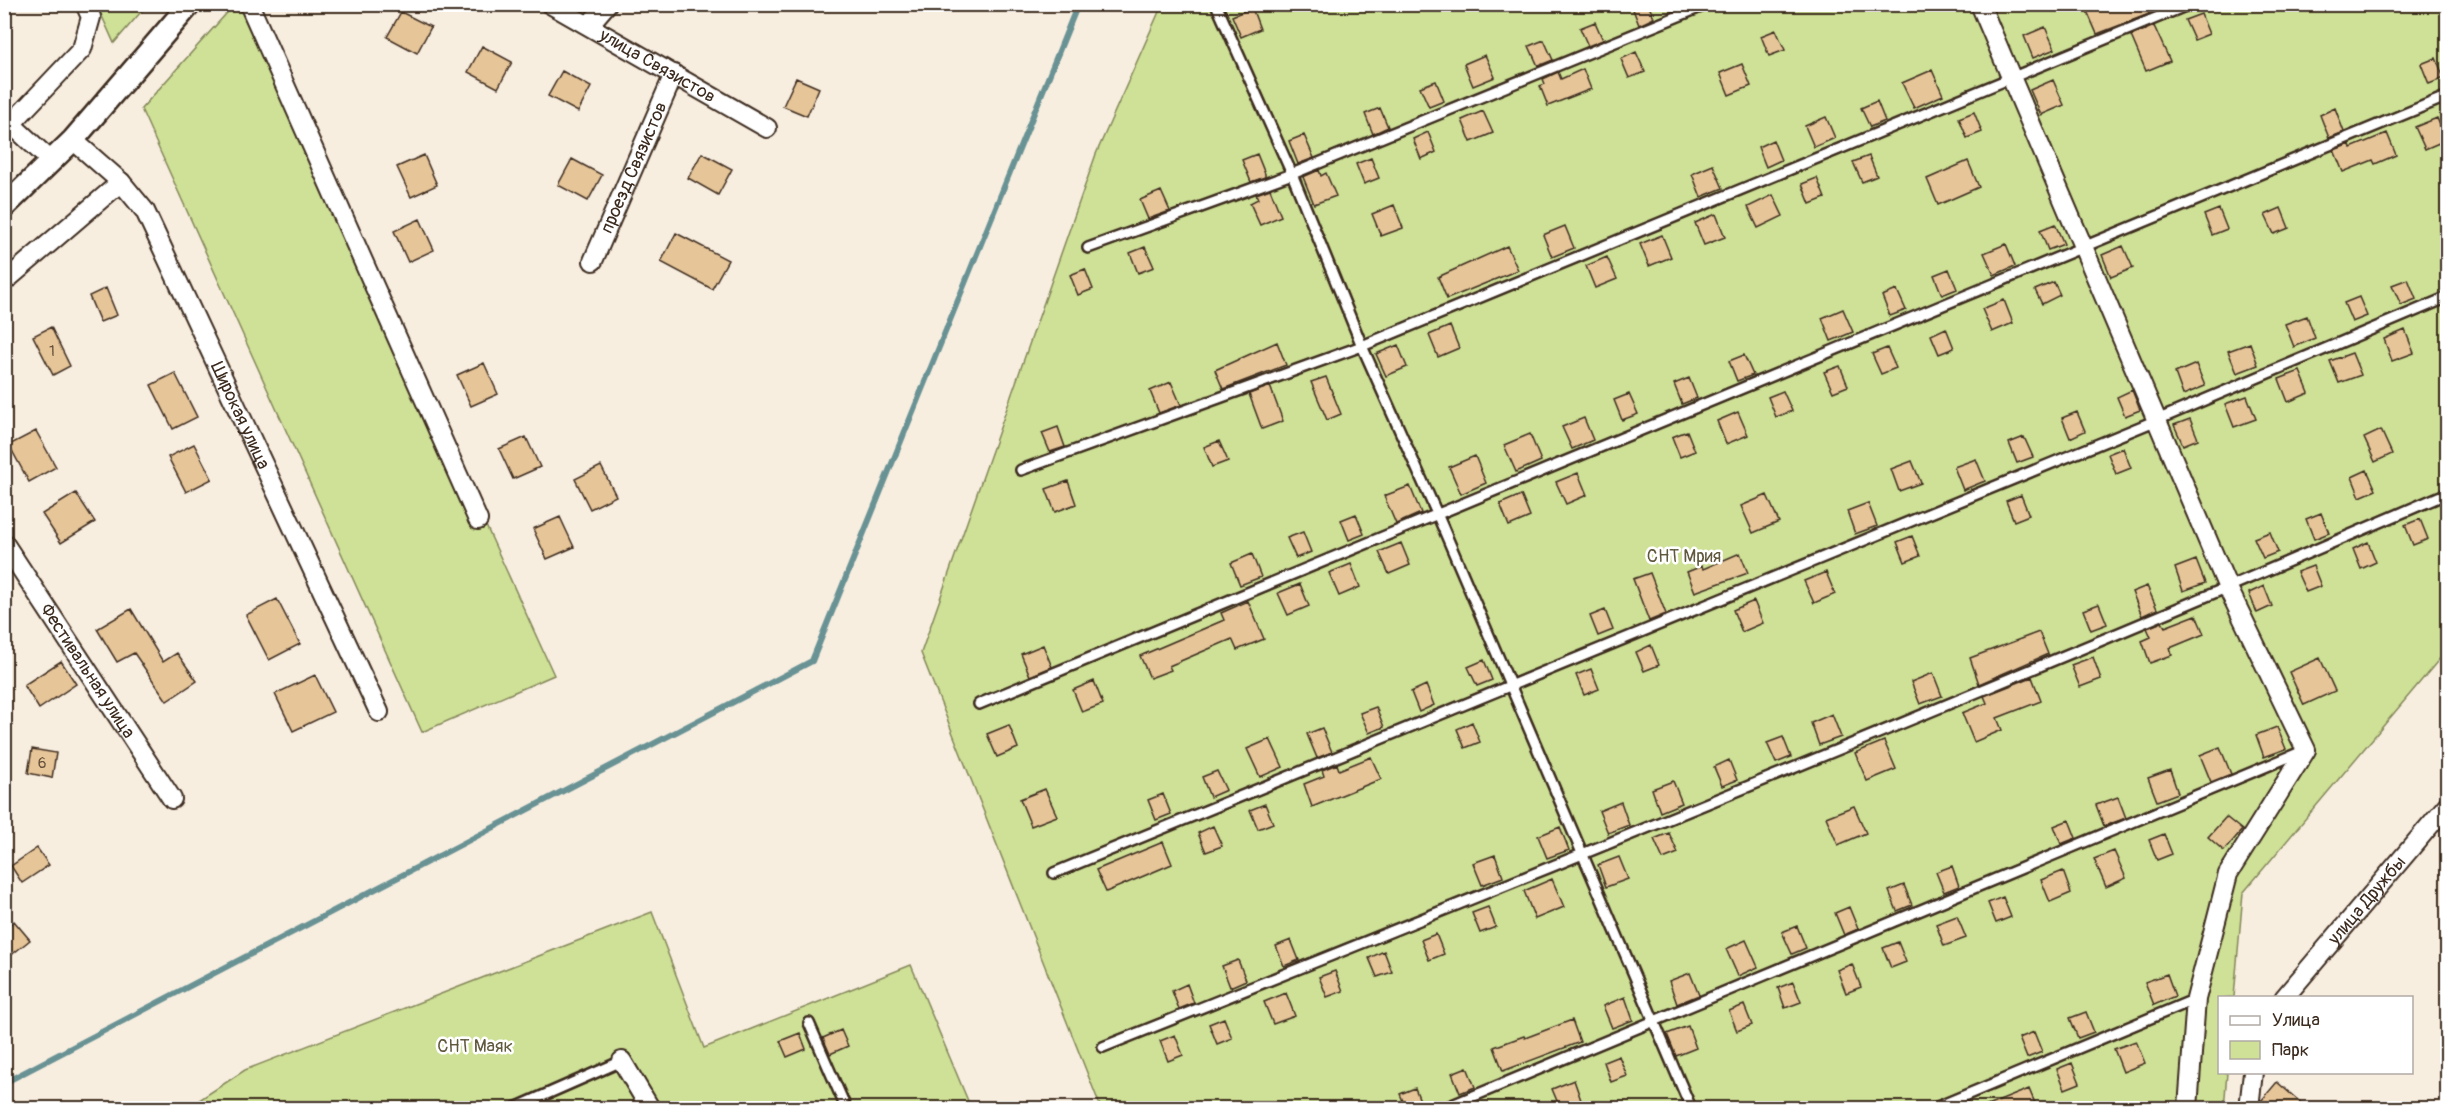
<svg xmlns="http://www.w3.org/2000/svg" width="2452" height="1113" font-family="Pangolin,sans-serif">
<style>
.green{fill:#cee196;stroke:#84865a;stroke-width:1.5}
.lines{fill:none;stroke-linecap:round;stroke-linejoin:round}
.stream{stroke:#699294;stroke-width:6}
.building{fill:#e6c598;stroke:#3b2a1e;stroke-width:1.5}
.service-casing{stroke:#3b2a1e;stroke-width:14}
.minor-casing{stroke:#3b2a1e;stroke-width:22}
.tertiary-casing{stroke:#3b2a1e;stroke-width:26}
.service{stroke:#fff;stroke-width:9}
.minor{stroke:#fff;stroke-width:18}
.tertiary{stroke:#fff;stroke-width:21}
.labels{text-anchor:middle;stroke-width:5;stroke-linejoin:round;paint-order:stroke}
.number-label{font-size:15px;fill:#66513c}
.street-label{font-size:18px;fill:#3b2a1e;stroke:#fff}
.park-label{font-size:18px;fill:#60583c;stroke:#fff}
</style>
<rect width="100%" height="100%" fill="#f8eee0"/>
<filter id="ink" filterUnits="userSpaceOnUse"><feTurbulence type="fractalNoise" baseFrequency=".0167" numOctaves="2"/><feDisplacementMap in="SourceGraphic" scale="12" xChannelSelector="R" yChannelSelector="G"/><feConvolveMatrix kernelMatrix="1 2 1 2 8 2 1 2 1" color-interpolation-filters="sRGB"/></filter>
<g filter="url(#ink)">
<path class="green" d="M97,5H147L114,43Z
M234,5H249L554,675L422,732L141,109Z
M1162,5H2447V650L2243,893L2234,997L2220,998V1072L2227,1073L2224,1108H1101L921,653L1096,154Z
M652,912L704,1048L911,965L971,1108H187L245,1070Z"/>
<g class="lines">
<path class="stream" d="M4,1083L812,661L1078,4"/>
</g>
<path class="building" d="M1631,4H1648L1654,18L1639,25Z
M2084,4H2145L2149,14L2097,34Z
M1252,8L1260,29L1241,37L1232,16Z
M401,12L431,27L417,53L387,37Z
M2201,14L2209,34L2194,40L2185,20Z
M1595,22L1603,40L1588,46L1580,28Z
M2154,26L2170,61L2146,71L2131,36Z
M2045,27L2055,49L2033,58L2024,36Z
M1776,30L1785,50L1769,56L1761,36Z
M1544,40L1553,60L1538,66L1529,46Z
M482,46L512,62L498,88L468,72Z
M1636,52L1645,72L1629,78L1621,59Z
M1485,55L1495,77L1473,86L1464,64Z
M2436,58L2444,78L2429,84L2421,64Z
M1742,64L1751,86L1729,95L1720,73Z
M1583,69L1591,89L1548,106L1540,86L1545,84L1543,79L1558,72L1561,79Z
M1932,70L1943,95L1914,108L1902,83Z
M562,71L591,87L578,112L548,96Z
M796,78L819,88L807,116L783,106Z
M2053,80L2064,105L2041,115L2030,90Z
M1436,81L1444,101L1429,107L1420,87Z
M1877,101L1885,121L1870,127L1861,108Z
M1380,108L1388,127L1373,134L1365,114Z
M2335,108L2344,132L2329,138L2320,115Z
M1483,111L1493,133L1471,142L1462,120Z
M1974,112L1982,132L1967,138L1959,118Z
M1826,117L1835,138L1814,147L1805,126Z
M2437,118L2446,140L2425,149L2415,127Z
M1428,132L1436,152L1421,159L1413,139Z
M2387,133L2396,155L2375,164L2373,160L2343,172L2334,150L2350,144L2351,148Z
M1304,135L1314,158L1298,164L1289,141Z
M1773,140L1781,160L1766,167L1758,147Z
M702,153L732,169L718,195L688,178Z
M1257,154L1265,174V177L1251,182L1242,160Z
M424,155L437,185L411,197L397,167Z
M1869,156L1877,176L1862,182L1853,162Z
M1371,158L1379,178L1364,184L1356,164Z
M572,159L602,175L588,201L558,185Z
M1968,161L1979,187L1938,205L1927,179Z
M1713,165L1723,188L1701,197L1692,174Z
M1319,170L1321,176L1326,173L1336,196L1314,204L1303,177Z
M1817,178L1825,198L1810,204L1802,184Z
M1270,189L1281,216L1260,225L1250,203L1258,199L1256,194Z
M1161,191L1170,211L1148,219L1140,200Z
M1773,195L1783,216L1758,228L1748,207Z
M1394,205L1403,228L1381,236L1372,214Z
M2281,208L2289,228L2274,234L2265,215Z
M2219,209L2227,229L2212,235L2204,215Z
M1716,214L1725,237L1704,245L1695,223Z
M420,219L434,250L408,262L394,231Z
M2055,224L2064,244L2048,250L2040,230Z
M1565,226L1574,248L1552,257L1543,235Z
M676,233L728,260L712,289L661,262Z
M1662,235L1671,257L1649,266L1640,244Z
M2006,244L2015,266L1994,275L1984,253Z
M1507,246L1518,270L1447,299L1438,277Z
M2123,246L2133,268L2111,277L2102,255Z
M1145,247L1154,267L1138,273L1130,253Z
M1607,257L1617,279L1595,288L1586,266Z
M1085,269L1093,289L1078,295L1070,275Z
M1949,269L1957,289L1942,295L1934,275Z
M2408,279L2416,299L2401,305L2392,285Z
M2054,282L2060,295L2042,304L2035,290Z
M106,288L117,315L100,322L89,296Z
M1897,290L1906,310L1890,316L1882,296Z
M2359,297L2367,316L2352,322L2344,303Z
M2004,300L2013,323L1992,332L1982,309Z
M1843,309L1853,332L1831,341L1822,318Z
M2307,316L2315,338L2294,347L2285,324Z
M1450,326L1459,348L1438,357L1429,335Z
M51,327L70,366L53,375L33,336Z
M1946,328L1954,348L1939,354L1931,335Z
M2405,330L2414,353L2392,361L2384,339Z
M1277,342L1286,365L1223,389L1215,370Z
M2250,343L2258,365L2237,373L2228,351Z
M1398,345L1407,367L1386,376L1376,354Z
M1887,348L1896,368L1881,374L1872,354Z
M2352,353L2361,375L2339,383L2330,361Z
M1744,355L1753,375L1737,381L1729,361Z
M484,363L498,394L471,406L457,375Z
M2196,364L2205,386L2183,395L2175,373Z
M1840,366L1848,386L1833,392L1824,372Z
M2300,371L2309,393L2288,402L2279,379Z
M175,373L197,417L173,429L151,385Z
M1326,377L1341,414L1327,420L1311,382Z
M1689,378L1697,398L1682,404L1674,384Z
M1171,382L1181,405L1159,413L1150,391Z
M1270,386L1283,421L1262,429L1249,394Z
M2132,390L2140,410L2125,416L2117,397Z
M1783,391L1792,411L1776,417L1768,397Z
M1629,394L1638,414L1622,420L1614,400Z
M2247,396L2256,419L2234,427L2225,404Z
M1738,412L1748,435L1726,444L1717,421Z
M2077,412L2085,431L2070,438L2062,418Z
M1584,418L1593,440L1572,449L1562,427Z
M2190,419L2198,439L2183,445L2174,425Z
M1058,427L1065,447L1050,452L1042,433Z
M2381,430L2392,454L2375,462L2364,438Z
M36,431L56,467L29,482L9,445Z
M1687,431L1695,451L1680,457L1672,437Z
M1530,434L1541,461L1516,472L1504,445Z
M526,437L540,467L513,479L499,449Z
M2024,437L2033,457L2017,463L2009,443Z
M1219,441L1228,461L1212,467L1204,447Z
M194,444L212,479L186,492L168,457Z
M2123,448L2131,468L2116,474L2108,454Z
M1475,456L1486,483L1461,494L1449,467Z
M1976,459L1985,481L1963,490L1954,467Z
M1912,461L1921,483L1899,491L1891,469Z
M601,466L616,496L590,509L575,479Z
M2367,470L2376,490L2360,497L2352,477Z
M1578,473L1587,495L1566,504L1556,482Z
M1068,481L1076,504L1055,512L1046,489Z
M1410,486L1421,513L1396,524L1384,496Z
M76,493L95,522L61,543L42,514Z
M1521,495L1530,517L1509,526L1500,504Z
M1767,495L1779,522L1753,533L1741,506Z
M2021,495L2029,515L2014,521L2006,501Z
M1868,503L1877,526L1855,534L1847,511Z
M2321,513L2329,533L2314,539L2306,519Z
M1356,514L1364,534L1349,540L1341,520Z
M560,517L574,547L547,559L533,529Z
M2420,519L2428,539L2413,545L2405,525Z
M1303,532L1311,552L1296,558L1287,538Z
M2270,532L2278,552L2263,558L2254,538Z
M1912,536L1920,556L1905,562L1897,542Z
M2368,542L2376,562L2361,569L2353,549Z
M1401,543L1410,565L1389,574L1379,552Z
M1740,553L1748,573L1695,592L1687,572L1702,566L1703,569Z
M1252,554L1261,577L1240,585L1231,563Z
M2196,560L2205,583L2183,591L2175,568Z
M1351,564L1360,587L1339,596L1329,573Z
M2313,566L2321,586L2306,592L2297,572Z
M1826,572L1835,594L1814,603L1804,581Z
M1650,573L1666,614L1649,621L1633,579Z
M1300,584L1309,606L1288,615L1278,593Z
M2147,586L2157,609L2142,616L2132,592Z
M2264,586L2272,606L2257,613L2249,593Z
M277,599L300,644L269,660L246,615Z
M1248,601L1264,639L1237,650L1232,639L1169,666L1171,670L1150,678L1140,656L1224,620L1221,613Z
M1754,601L1763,623L1742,632L1733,610Z
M2099,604L2107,624L2091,630L2083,610Z
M131,609L163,662L177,653L197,681L167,701L134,653L117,662L97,629Z
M1605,610L1613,630L1598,636L1590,616Z
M2196,615L2204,634L2170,648L2172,655L2150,663L2142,641L2151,637L2147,628L2162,622L2165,627Z
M2039,632L2048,654L1979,684L1970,658Z
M1043,645L1052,667L1030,676L1021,654Z
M1651,645L1659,665L1644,671L1636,652Z
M2093,657L2101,679L2080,687L2071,665Z
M2320,658L2335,691L2304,705L2289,672Z
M1484,660L1492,680L1477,686L1468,667Z
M61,661L76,684L39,709L24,685Z
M1591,669L1599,689L1584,695L1576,675Z
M1933,673L1942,696L1920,704L1911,682Z
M315,675L333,712L293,731L275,694Z
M2032,677L2041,701L1997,718L2002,730L1974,742L1962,713L1987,703L1984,696Z
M1094,681L1103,704L1082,712L1073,690Z
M1426,685L1434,705L1419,712L1411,692Z
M1376,707L1384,727L1369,733L1360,713Z
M1832,714L1841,737L1819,745L1811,723Z
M1472,722L1480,742L1465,748L1457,729Z
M1009,725L1018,748L997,757L987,734Z
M2277,727L2286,749L2264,757L2256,735Z
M1322,728L1332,752L1317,758L1307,734Z
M1783,737L1791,757L1776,763L1767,743Z
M1270,739L1283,767L1260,777L1247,749Z
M1884,741L1896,769L1867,781L1855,753Z
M2220,747L2231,774L2211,782L2200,755Z
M32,749L56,753L52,778L28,773Z
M1371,757L1381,779L1312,807L1304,784L1324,776L1322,770L1337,764L1339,770Z
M1729,760L1737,780L1722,786L1714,767Z
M2170,770L2178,793L2157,801L2148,778Z
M1217,771L1226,790L1210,797L1202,777Z
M1673,781L1682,803L1660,812L1652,789Z
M1045,789L1057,816L1031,826L1020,799Z
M1163,794L1171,814L1156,820L1148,800Z
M2118,797L2126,818L2104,826L2096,805Z
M1621,802L1629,825L1608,833L1599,811Z
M1265,804L1273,823L1258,829L1250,810Z
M1854,806L1866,833L1838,845L1826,817Z
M2226,817L2242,830L2224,851L2208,837Z
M2069,820L2076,838L2061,844L2054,826Z
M1213,826L1222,846L1206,852L1198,833Z
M1560,827L1569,850L1547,858L1538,836Z
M1669,833L1678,853L1663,859L1654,839Z
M2164,834L2172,854L2157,860L2149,840Z
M1163,842L1172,864L1106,892L1096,870Z
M37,848L49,865L22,883L11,866Z
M2114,851L2126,878L2106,887L2094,859Z
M1495,855L1503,877L1482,885L1473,863Z
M1619,857L1628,879L1606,887L1598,865Z
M1952,866L1959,886L1944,892L1936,872Z
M2063,871L2071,893L2050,902L2041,880Z
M1552,879L1564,907L1535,919L1524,891Z
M1904,885L1912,905L1897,911L1889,891Z
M2003,897L2011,917L1996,923L1988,903Z
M1488,907L1496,927L1480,933L1472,913Z
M1849,907L1858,929L1844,935L1835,913Z
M1957,916L1966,938L1944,946L1936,924Z
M14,921L30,940L4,961V930Z
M1797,926L1806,948L1792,954L1782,932Z
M1436,934L1444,954L1429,960L1421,940Z
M1291,940L1299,960L1284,966L1276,946Z
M1746,940L1758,967L1738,976L1726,949Z
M1898,942L1906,962L1891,968L1883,948Z
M1384,951L1392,972L1377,977L1369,958Z
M1238,960L1246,980L1230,987L1222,966Z
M1852,964L1861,987L1846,993L1837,970Z
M1335,971L1343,991L1327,997L1319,977Z
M1690,973L1699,995L1677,1004L1669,981Z
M2167,974L2175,996L2154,1005L2145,982Z
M1793,982L1801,1002L1785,1008L1778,988Z
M1187,984L1194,1003L1179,1009L1172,991Z
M1286,993L1295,1016L1273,1024L1264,1002Z
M1625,997L1633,1020L1612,1028L1603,1006Z
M1744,1005L1752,1025L1737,1031L1729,1011Z
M2086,1012L2094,1032L2078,1038L2070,1018Z
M1224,1018L1232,1038L1217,1044L1209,1024Z
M1572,1020L1580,1042L1503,1071L1494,1047L1524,1036L1525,1038Z
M1688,1026L1696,1048L1676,1056L1667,1034Z
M841,1030L848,1046L830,1054L823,1038Z
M2034,1032L2042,1052L2027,1058L2019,1038Z
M800,1033L806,1049L787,1057L780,1041Z
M1175,1035L1183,1055L1168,1061L1160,1041Z
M2136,1041L2145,1063L2123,1072L2114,1049Z
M1619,1056L1627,1076L1611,1082L1604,1062Z
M2072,1063L2080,1083L2065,1089L2057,1069Z
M1467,1067L1475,1087L1460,1093L1452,1073Z
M1574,1080L1582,1103L1568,1108H1560L1552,1089Z
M2277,1082L2307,1108H2260L2261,1101Z
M1415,1088L1423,1108H1406L1400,1094Z
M2029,1089L2037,1108H1982Z"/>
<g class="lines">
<defs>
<path id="service" d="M1216,4L1292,174L1362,346L1438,516L1691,1108
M1088,248L1292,174L1708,4
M1021,470L1362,346L2190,4
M979,704L2448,96
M1054,873L2157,420L2448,297
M809,1023L846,1108
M1103,1047C1553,867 2003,685 2448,493
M515,1108L622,1061
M1445,1108L2301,752
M1935,1108L2196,999"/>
<g id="minor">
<path d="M249,4L478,520"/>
<path id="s1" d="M550,4L767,128"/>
<path d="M1980,4L2228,588L2306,750L2228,874L2196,999L2188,1108"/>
<path d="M589,25L607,4"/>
<path id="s2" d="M73,140L121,182L145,211L379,712"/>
<path d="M51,161L11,124L82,49L91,17L85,4"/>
<path id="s3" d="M593,261L674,74"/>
<path d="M4,282L121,182"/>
<path id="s4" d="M4,543L172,799"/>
<path id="s5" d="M2284,998L2448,804"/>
<path d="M622,1061L650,1108"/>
<path d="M2249,1108L2253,1072"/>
</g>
<path id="tertiary" d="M4,207L73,140L190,4"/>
</defs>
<use href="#service" class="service-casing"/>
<use href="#minor" class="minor-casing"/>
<use href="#tertiary" class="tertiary-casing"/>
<use href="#service" class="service"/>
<use href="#minor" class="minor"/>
<use href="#tertiary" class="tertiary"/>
</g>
</g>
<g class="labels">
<g class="number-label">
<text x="52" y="356">1</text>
<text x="42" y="768">6</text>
</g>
<g class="street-label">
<text dy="6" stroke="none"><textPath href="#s1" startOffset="124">улица Связистов</textPath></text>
<text dy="6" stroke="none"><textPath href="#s3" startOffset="102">проезд Связистов</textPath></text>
<text dy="6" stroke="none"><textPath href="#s2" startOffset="327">Широкая улица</textPath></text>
<text dy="6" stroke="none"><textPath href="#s4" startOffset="153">Фестивальная улица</textPath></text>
<text dy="6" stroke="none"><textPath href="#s5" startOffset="128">улица Дружбы</textPath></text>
</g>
<g class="park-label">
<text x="1684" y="562">СНТ Мрия</text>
<text x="475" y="1052">СНТ Маяк</text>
</g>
</g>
<rect width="2452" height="1113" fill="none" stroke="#fff" stroke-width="24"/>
<rect x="12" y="12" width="2428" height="1089" fill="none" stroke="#3b2a1e" stroke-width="2" filter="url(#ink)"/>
<rect x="2218" y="996" width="195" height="78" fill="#ffffff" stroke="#b1aaa5" stroke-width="1.5"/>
<rect x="2230" y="1016" width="30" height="9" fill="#ffffff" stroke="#b1aaa5" stroke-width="1.5"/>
<text x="2272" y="1026" font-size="18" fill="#3b2a1e">Улица</text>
<rect x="2230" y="1041" width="30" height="18" fill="#cee196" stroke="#b1aaa5" stroke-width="1.5"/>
<text x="2272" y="1056" font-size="18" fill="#3b2a1e">Парк</text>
</svg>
